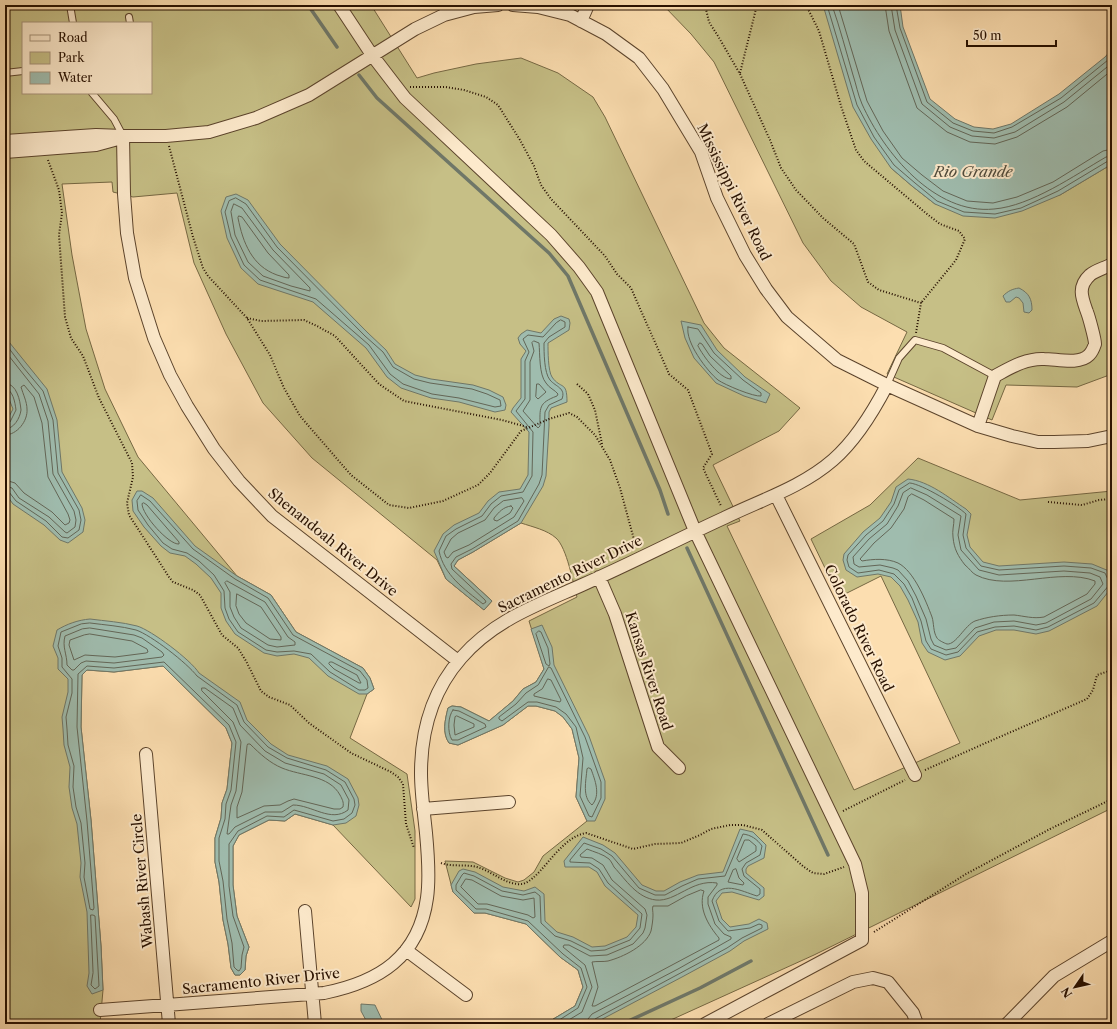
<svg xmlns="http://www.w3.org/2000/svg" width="1117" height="1029" font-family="'Libre Caslon Text',serif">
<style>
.green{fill:#c6bf86;stroke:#766843;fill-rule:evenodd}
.water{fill:#9fbcae;stroke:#6f7768}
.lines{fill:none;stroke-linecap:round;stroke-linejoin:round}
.shore{stroke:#636657;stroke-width:1}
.stream{stroke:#6f7768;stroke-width:3.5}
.service-casing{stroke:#5c442c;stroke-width:8}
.minor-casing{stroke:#5c442c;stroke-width:14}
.path{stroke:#271000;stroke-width:2;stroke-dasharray:1 2;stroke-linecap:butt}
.service{stroke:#fdeacc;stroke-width:6}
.minor{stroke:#fdeacc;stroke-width:12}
.labels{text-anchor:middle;stroke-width:4;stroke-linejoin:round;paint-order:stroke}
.street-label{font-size:14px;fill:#271000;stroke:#fdeacc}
.water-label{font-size:15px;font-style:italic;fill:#514c3d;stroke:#fdeacc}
</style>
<rect width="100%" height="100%" fill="#fcdeb0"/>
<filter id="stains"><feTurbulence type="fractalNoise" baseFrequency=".005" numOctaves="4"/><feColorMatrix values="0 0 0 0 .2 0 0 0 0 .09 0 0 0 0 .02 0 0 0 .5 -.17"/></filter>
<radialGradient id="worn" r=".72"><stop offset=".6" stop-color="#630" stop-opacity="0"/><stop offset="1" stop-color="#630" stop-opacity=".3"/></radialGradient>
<path class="green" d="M5,5H371L417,78L434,73L476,64L521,58L558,73L593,97L605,117L704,323L724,348L800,408L779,431L713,465L740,521L727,526L854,790L960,743L881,576L839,597L811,539L870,505L918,458L1020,500L1112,491V808L814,955L662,1024H545L575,1006L583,987L578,970L560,957L526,924L485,913H474L453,892L445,861L473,862L505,878L518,882L524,880L534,872L543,856L587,821L576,797L579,758L572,729L563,717L555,711L536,706H528L503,725L458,745L449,743C442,733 445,720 448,708L452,706L461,707L489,721L513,701L523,689L536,682L544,669L529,621L577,597C573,583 567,548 556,538C547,530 533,527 521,523L473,552L458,560L454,566L492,601L484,610L446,579L437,560L312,458L263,403L226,334L194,263L177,193L133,197L113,192L112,182L62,184L72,255L86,329L105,389L138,457L237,576L271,595L296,632L363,668L370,678L374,689L367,694L350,738L407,774L415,831V899L411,907L333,825L295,814L285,821L269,820L239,835L233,846V885L237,916L249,947L246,956L245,970L240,975H235L231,968L228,944L223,920L219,882L215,862V838L221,818L222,803L227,789L232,743L226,728L163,666L114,672L87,670L82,675L81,727L91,820L101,946L103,990L100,1024H5ZM23,23H151V93H23Z
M663,5H823L891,168L912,186L935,204L1060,195L1112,164V374L1077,387L1006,385L992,420L887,374L907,332L861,307L831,281L803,243L714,62L691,34Z"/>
<path class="water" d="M823,5H900L903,27L930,99L955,119L974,127L993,129L1011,124L1059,94L1105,57L1112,49V164L1060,195L1022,211L995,218L963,216L935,204L912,186L891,168L871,139L853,107Z
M236,194L248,200L280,244L368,333L386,350L395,364L415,375L431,379L473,385L489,390L503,397L506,405L505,410L495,412L459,402L431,398L401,388L387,377L366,348L313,302L258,284L241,268L227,238L221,211L226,197Z
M1019,288C1029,293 1032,299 1032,310L1029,313L1024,312L1023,303L1019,298L1016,297L1010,302H1006L1003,296C1008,291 1012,289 1019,288Z
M561,316L569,319L570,323L569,330L548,343C548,351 548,371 552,377C561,390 567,380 567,402L551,408L549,412V426L546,476L543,486L521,523L473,552L458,560L454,566L492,601L484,610L446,579L434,551L443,534L454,525L479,513L488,501L499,492L520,489L528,475L529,432L511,412L513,408L521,398V359L526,351L520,344L518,338L521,334L527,330L541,333L554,319Z
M681,321L701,325L717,350L745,377L770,394L766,403L744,396L716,383L694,358L685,338Z
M5,337L47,389L57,420L62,472L82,508L85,520L83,532L68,543L60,540L44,525L13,504L5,493V424L13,409L5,389Z
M908,479C929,481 949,498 966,509L971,514L967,535L970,547L983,562L999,566L1064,562L1092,564L1109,571L1112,587L1097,606L1049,631L1036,634L1014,630H996L979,636L960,656L945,660L928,652L922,643L918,622L908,600L900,586L891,577L878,574L857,577L846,570L843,560L844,554L863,532L880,518L891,502L896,487Z
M137,491H142L153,498L195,546L237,576L271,595L296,632L363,668L370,678L374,689L367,694H359L328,676L309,658L294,654L277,656L264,653L235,634L226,621L221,608V593L211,578L196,564L185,556L170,553L161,546L144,527L133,511L132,500Z
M90,619C105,621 122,622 137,626C151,630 191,660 199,673L240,702L247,720L271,744L288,755L327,766L348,779L358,798L359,805L356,816L346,823L333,825L295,814L285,821L269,820L239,835L233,846V885L237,916L249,947L246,956L245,970L240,975H235L231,968L228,944L223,920L219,882L215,862V838L221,818L222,803L227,789L232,743L226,728L163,666L114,672L87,670L82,675L81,727L91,820L101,946L103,990L92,994L87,986L89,973L87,912L80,877L81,863L77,824L72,808L69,787L70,767L64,745L63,729L62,717L68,692V679L58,669V658L53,646L57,630C67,624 78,620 90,619Z
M542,625L552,647L554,665L589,736L605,781V799L595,821H587L576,797L579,758L572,729L563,717L555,711L536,706H528L503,725L458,745L449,743C442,733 445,720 448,708L452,706L461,707L489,721L513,701L523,689L536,682L544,669L531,629Z
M740,829L753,832L766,845L764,858L748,866L746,869V873L764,888V896L759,900L732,892L722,893L716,901L722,919L730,927L749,924L759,919L767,923L768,929L744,941L730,951L682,977L593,1024H545L575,1006L583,987L578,970L560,957L526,924L485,913H474L453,892L451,885L459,871L463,869L475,872L503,887L524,891L535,887L544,894L545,921L557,932L573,937L592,947L605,946L627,937L636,927L638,915L605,886L597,872L589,867H565L564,861L583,837L603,845L615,853L642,885L656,891H664L680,882L698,875L723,872Z
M361,1004L375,1005L384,1024H368L361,1011Z"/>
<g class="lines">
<path class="shore" d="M827,5L857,105L874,137L894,165L915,183L937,201L964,212L995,214L1021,208L1058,191L1108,161H1112
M832,5C840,28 846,51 853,75C856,84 858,95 862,104C884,153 935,215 994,209C1031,206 1075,175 1106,157L1112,156
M838,5L867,101L883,131L902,158L922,175L943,191L967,201L993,203L1017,197L1053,182L1103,151L1112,149
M885,5L889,31L917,108L947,132L970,142L995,144L1017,137L1067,107L1112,70
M891,5L895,30L922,104L950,127L972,136L994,138L1015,132L1064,102L1112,63
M896,5L900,28L927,102L953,123L973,131L994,133L1012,127L1061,98L1108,60L1112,55
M236,198L246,204L277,247L365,336L383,352L393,367L414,379L430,383L472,389L487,394L500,400L501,406L495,407L459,398L432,394L403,384L390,374L369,345L316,299L260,280L244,265L231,237L225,212L229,201Z
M234,204L242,208L273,250L310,288V291L291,286L263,276L248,262L235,235L231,212Z
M239,216L242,217L268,253L289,275V278C285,278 281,276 277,275C252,266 243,243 238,218Z
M561,320L565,322V327L549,337L544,343C544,352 544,373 550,380C556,387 566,388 562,399L549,405L545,412L542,475L539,484L518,521L472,549L456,557L451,564L452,569L485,600L486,602L483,604C464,589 444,575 439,551L446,536L456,529L482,516L491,504L501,496L523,492L532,476L533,432L516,411L525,399V361L529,352L523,339L528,335L543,337L556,323Z
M688,327L698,329L714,353L743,380L761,393V396C754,397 725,385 718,380C707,371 685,342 688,327Z
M534,341L539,343C540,354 539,375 546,383C549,388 555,390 558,394L557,396C538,403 540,408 540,426L538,428L523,411L530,400V362L534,351L532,343Z
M5,343L23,367L43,391L53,420L58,473L79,510L81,520L79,530L68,538L62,537L46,521L16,501L9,492L5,491
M700,343L702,344L710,356L731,376V379C720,379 703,356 698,346Z
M5,351L39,394L48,421L53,474L74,511L76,520L75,527L67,533L65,532L49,517L19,498L12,488L5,486
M5,383C17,384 20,400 21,410C20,418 14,429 5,429
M537,384H539L546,392L538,399L536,397Z
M5,388C13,390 15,402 16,410L10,422L5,424
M5,435C17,435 28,421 27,409C27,402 23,394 21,387L24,385L34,397L42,423L48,477L68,514L70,520L69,523L65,525L52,512L24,493L15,483L5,480
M910,483C922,484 958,506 966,514L963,535L966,548L981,566L999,570L1064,566L1091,568L1105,573L1110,584L1094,603L1048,627L1036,630L1014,626L995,627L977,632L958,652L946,655L931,649L926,641L921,621L912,598L904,584L894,574L879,570L858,573L849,567L847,560L848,555L866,535L883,521L894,504L899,490Z
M911,488L927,495L961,516L958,535L961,550L979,570L999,575L1064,571L1090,573L1100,577L1103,584L1091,599L1046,623L1036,625L1014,621L994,622L975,628L956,648L946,650L934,645L931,639L926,619L916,596L908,581L898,570L893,568L880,565L859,567L854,564L853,557L869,539L887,524L898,506L903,493Z
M912,494L924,500L954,519C954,525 952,531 953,537C954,549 958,556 965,565C969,568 972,573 976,575C1009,592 1059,567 1095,581V584L1087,594L1044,617C1033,619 1024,616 1014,615C1000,615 987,617 975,621C965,625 956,645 947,644C944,643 938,640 937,638C933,632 934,623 932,617C926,601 914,571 898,563C887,558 873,559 862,561L860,559L874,543L891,528L904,509L908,497Z
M141,495L150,501L193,549L235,579L268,598L293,635L360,671L367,680L368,688L365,690H359L330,672L311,654L294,651L277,652L266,650L238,632L229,619L225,608L224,591L214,575L199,561L187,553L172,549L163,543L148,525L138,510L137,501Z
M522,498L524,501L514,517L469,545L453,552L448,558L446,557L444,552L451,539L458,533L485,520L494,508L503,501Z
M144,503L147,505L179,542V544C169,545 142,515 142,504Z
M511,506L513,508L510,513L497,521L494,520V518C499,512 503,507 511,506Z
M227,581L265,602L288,637L295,642V645L277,647L268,645L241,628L234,617L230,607V592L225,583Z
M237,594L261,607L281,637V640L270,639L246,623L239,614L236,606Z
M90,623C105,625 121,626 136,630C151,635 187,663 197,676L237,705L244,722L268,747L287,758L326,770L345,782L354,799L355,805L352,813L344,819L333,821L294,810L284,817L267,816L238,831L229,844V886L233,916L244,947L242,955L241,968L239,971L237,970L234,967L232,943L227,919L223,881L219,861V838L225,819L226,804L231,790L236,742L229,725L164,662L114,668L87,666L78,674L77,727L87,821L94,908L93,910L90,909L84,877L85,863L81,823L76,807L73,787L74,766L68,745L67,729L66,717L72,693V679L62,667V658L58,646L61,632L81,624Z
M90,628L134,635L142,638L162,652L164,655L162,657L114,663L86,661L81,663L74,670H72L67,665C67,654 62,647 65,636L82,629Z
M539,631L541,632L548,648L550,664L549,666L546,664L536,634Z
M90,634L132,641L147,649L148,652L146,653L115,657L85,655L74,660L69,645L70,640L84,635Z
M330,662H332L357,675L361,683H359L334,669L329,664Z
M549,667L551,668L585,737L601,782V798L592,817L589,816L580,796L583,758L576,727L566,714L556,707L537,702H528L502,721L499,719V717L516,704L526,693L538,685Z
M548,679L551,680L561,700L560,702L534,696V694L542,689Z
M202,688H205L233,708L240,725L265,751L285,763L324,774L341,785L349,800L348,810C331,823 312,805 293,805L282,812H265L235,827L229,834H227L231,805L236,791L241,742L233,722L202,691Z
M453,710L459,711L485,724L486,727L458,740H452C447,732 448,716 453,710Z
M457,716L474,724V727L455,735L454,725L455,717Z
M248,744H250C260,754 270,763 282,768C301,776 329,775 340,795C342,799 344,802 343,807L340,809H334L294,799L288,801L280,805L264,806L237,818V807L242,792L247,746Z
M589,768L591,769C595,780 601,795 592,805C582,797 586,781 587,769Z
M745,840H749L756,846V851L739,862L737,859Z
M736,869L739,878L744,883L743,885L728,882L733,870Z
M466,879L472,880L501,896L523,900L534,898L535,917L533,918L528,915L487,904H478L461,887Z
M701,890L704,891C698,908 708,925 719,938V940L595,1006H592L598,987L592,962C597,961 603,962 608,961C623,957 646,946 651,931C652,926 653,920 653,915C653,911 652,909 653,906H668L686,896Z
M91,915H93L95,916L99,986L95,989L91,985L93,973Z
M553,1024L578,1008L587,987L581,968L563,954L528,921L486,909H476L456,890V885L462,875L464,873L474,876L502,891L523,895L535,892L540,896L541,923L555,936L571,941L591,951L605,950L630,940L640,928L642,914L608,883L599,869L590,863L570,862V860L584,843L601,849L612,856L639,888L655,895H665L682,886L698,879L725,876L743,834C751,835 757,839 762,846L760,855L746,863L742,869L744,876L760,889V894L757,896C741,891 720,879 712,901L719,921L728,931L750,928L759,924L762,925V928L742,938L727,948L595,1019L592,1024
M562,1024L582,1012L592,987L585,965L563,947L564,945H569L590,956L607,955L633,944L643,933L645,928L647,915L645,909L612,880L603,865L592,858L581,857L580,855L587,849C594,852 603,854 609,859C611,861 613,865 614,867C626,880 637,898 656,900C676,902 692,879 717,883V885L708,897V904L715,924L724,934L731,937V939L678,969L592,1014L588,1019L587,1024"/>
<path class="stream" d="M308,5L337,47
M359,75L377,98L549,253L568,276L660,490L668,514
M687,548L828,855
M622,1024L700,988L751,961"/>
<defs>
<path id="service" d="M70,5L73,23
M129,17L130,23
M5,73L23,71
M92,93L114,119L123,136
M887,385L899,358L915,340L943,348L995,376"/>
<path id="minor" d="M339,5L372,55L405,98L551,235L579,267L597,292L695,531L855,864L862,893V940L705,1024
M513,5L538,7L570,15L606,34L639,58L663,89L701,152L717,198L745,255L766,289L787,317L837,360L887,385L978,426L1012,436L1038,442H1054L1088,441L1112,436
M581,21L588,5
M123,136L124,194L127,233L135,278L154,338L170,375L187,406L214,449L239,481L272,516L458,661
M5,141L96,135L123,136H166L209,132L256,118L309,95L415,29L444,15L474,7L498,5
M5,152L96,145L118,139
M978,426L995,376C1010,368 1026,358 1044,359C1057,359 1079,365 1089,355C1091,353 1094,347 1095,344C1095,339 1089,317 1087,312C1082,298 1077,287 1090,275C1096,270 1105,268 1112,264
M776,495L915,775
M599,577L615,614L658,747L679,768
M146,754L169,1024
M423,809L509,802
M305,911L315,1024
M406,950L466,995
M100,1010L324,993C379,982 419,957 427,898C430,877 428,854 426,833C424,813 421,793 421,773C421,731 433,690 461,658C494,620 537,605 582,585C630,564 676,540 724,518C761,500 802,487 833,460C856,440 873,412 887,385
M768,1024L853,982L873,978L888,982L913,1013L917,1024
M1007,1024L1054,976L1112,941"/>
</defs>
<use href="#service" class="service-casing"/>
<use href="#minor" class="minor-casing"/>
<path class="path" d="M705,5L709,22L718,36L740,74L770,140L781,168L796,190L823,218L854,244L868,282L879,290L921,303L916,333
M806,5L819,31L841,106L856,150L864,161L927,214L940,224L959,231L965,239L956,260L921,303
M740,73L757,5
M410,87H446L464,90L486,97L498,105L520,140L534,166L541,185L551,199L605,256L617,274L631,288L669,374L688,390L712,454L703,468L721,506
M169,146L193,237L203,268L208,276L247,318L270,355L284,388L300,416L351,475L389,505L409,508L443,501L478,485L490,473L521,431L549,419L569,413L577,417L595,435L610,460L620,488L636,547
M48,160L59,190L62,213L59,235L65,317L71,338L83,356L99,398L132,463L133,477L127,503L129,515L169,577L173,582L193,590L200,595L222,635L238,648L246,661L261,691L269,697L290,705L309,723L351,753L391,772L398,777L403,784L406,824L414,848
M247,318L261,321L304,320L317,326L335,336L379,384L404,401L502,420L527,427
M577,384L588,394L595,410L602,444
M1048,502L1082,505L1099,500L1112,499
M925,770L988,742L1087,699L1093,690L1097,675L1112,670
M843,811L905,780
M441,863C452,867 465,864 477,867C491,871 502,882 517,884C538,888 556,838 586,833L633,849L655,844L681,843L700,835L711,829L730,825H743L762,830L804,867L813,873L824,874L844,867
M874,932L966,874L1050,829L1112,799"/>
<use href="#service" class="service"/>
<use href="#minor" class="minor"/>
</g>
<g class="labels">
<g class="street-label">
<text transform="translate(734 192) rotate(64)" y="5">Mississippi River Road</text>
<text transform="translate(333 542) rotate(39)" y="5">Shenandoah River Drive</text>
<text transform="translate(570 574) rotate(-26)" y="5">Sacramento River Drive</text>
<text transform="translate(859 628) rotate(64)" y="5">Colorado River Road</text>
<text transform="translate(649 671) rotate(72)" y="5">Kansas River Road</text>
<text transform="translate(142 881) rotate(-95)" y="5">Wabash River Circle</text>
<text transform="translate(261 981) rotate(-6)" y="5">Sacramento River Drive</text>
</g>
<g class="water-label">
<text x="973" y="177">Rio Grande</text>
</g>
</g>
<rect width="1117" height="1029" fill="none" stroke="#fcdeb0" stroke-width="20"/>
<rect x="6" y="6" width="1105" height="1017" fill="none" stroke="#271000" stroke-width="2"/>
<rect x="10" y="10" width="1097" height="1009" fill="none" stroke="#271000"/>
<rect x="22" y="22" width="130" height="72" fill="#fdeacc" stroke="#a7937a"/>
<rect x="30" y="35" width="20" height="6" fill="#fdeacc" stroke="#a7937a"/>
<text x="58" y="42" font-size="12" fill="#271000">Road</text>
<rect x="30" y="52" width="20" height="12" fill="#c6bf86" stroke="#a7937a"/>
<text x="58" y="62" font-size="12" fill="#271000">Park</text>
<rect x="30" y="72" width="20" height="12" fill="#9fbcae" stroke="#a7937a"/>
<text x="58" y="82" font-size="12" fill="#271000">Water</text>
<g transform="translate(1075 987) rotate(236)" stroke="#fdeacc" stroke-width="3" paint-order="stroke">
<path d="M0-3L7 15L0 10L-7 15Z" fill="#271000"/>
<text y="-6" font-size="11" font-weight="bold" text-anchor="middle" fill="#271000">N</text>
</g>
<path d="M967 40v6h89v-6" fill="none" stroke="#271000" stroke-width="2"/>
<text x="973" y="40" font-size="12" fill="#271000" stroke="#fdeacc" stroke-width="3" paint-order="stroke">50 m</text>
<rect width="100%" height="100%" filter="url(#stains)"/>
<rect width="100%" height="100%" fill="url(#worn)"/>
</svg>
